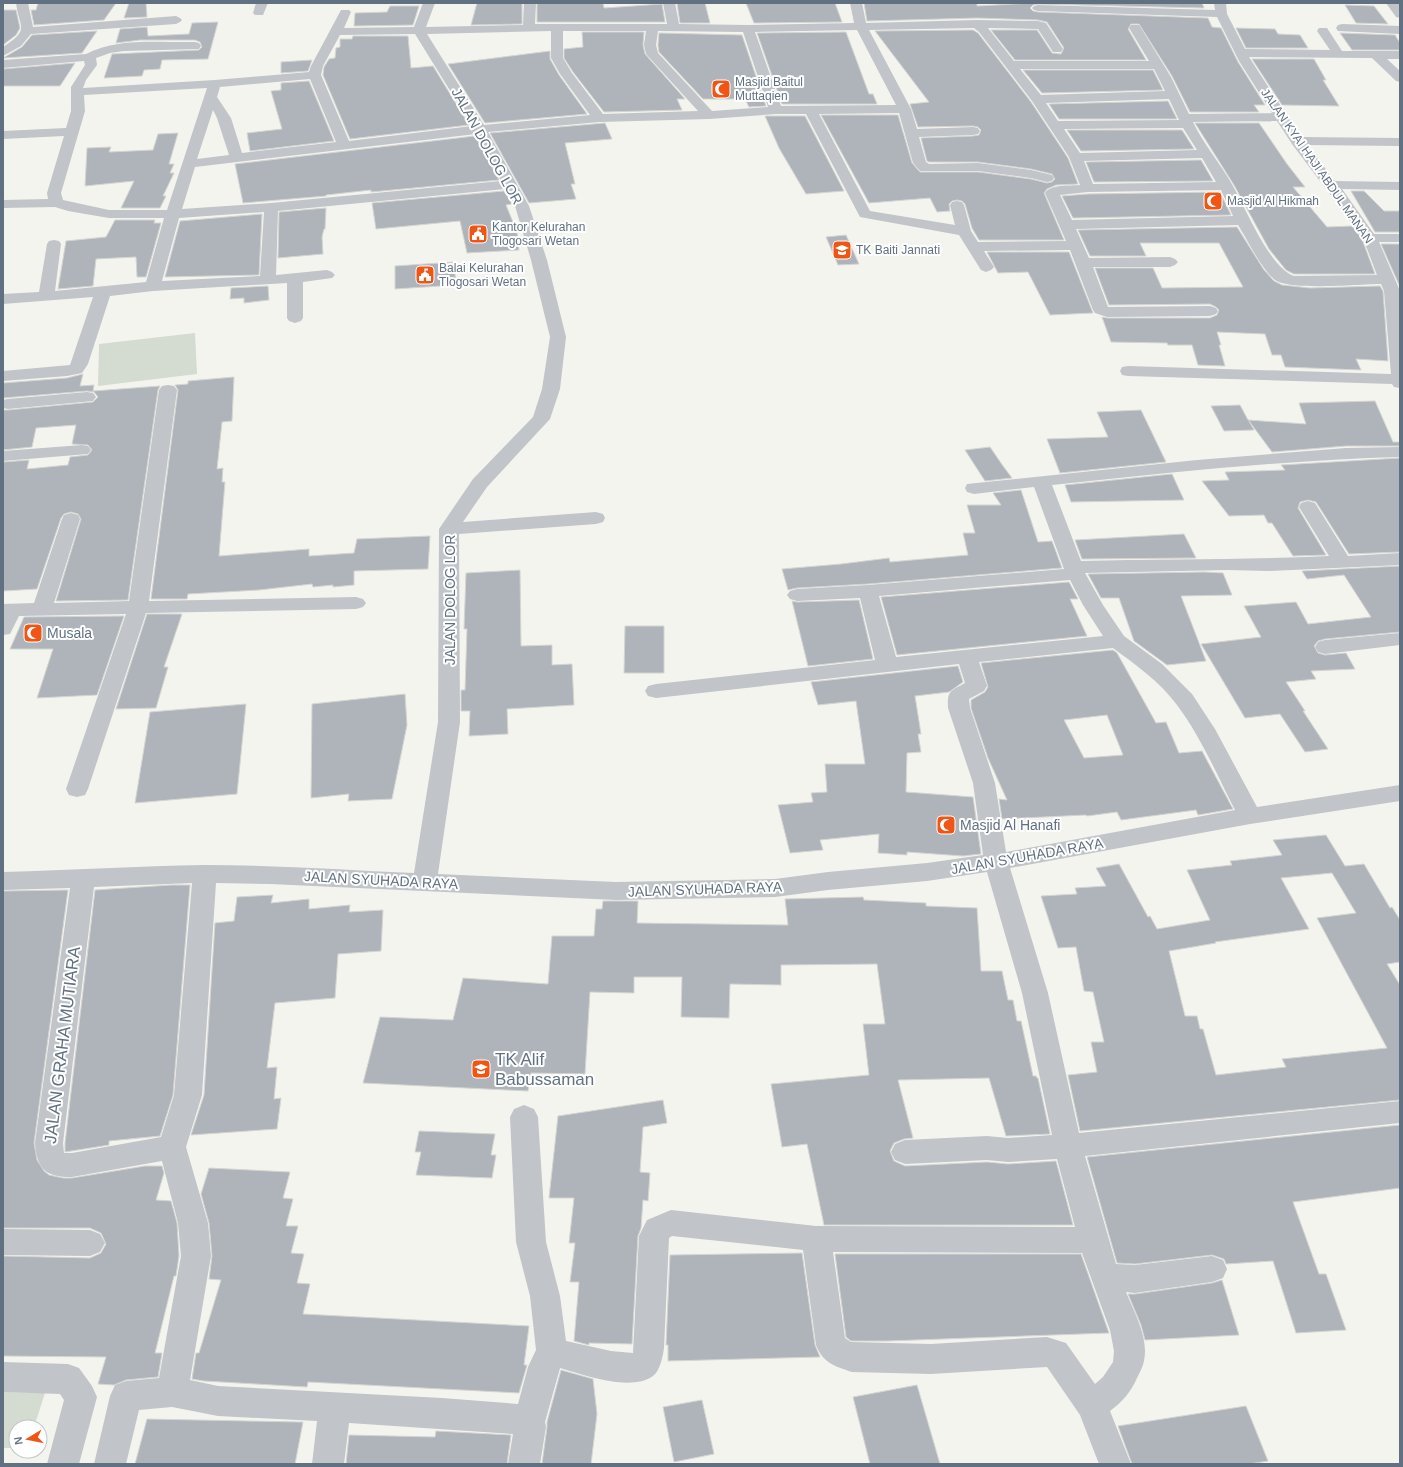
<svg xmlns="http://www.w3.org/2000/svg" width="1403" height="1467" font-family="Arial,sans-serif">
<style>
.green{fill:#d4dbd0}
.building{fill:#aeb4ba;stroke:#d5d5d2;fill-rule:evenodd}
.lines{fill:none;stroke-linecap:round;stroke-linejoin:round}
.minor{fill:#c1c4c8;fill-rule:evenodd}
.labels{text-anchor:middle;stroke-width:4;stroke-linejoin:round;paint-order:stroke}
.far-poi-label{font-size:12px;fill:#617182;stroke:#fff;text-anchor:start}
.far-street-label{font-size:12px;fill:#617182;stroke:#fff}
.street-label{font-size:14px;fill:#617182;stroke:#fff}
.poi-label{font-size:14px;fill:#617182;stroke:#fff;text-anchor:start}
.near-street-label{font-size:17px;fill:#617182;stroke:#fff}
.near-poi-label{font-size:17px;fill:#617182;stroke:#fff;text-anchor:start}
</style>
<rect width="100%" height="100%" fill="#f4f4ef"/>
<path class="green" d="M195,333L197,374L98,386L99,344Z
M3,1392L45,1393L34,1427H16V1448H3Z"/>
<path class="building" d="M38,3H116L104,20L34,25L31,10H36Z
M129,3H146L147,17L124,18Z
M477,3H522V24L471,25Z
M537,3H603L604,8L662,4L665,22H537Z
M677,3H705L710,23H680Z
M746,3H835L842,22L754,23Z
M864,3H977V6L1033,3H1202L1204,8L1038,4L1033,5L1030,8L1033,11L1038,12L1208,18L1212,27L1221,28L1238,62L1265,105H1254L1259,112H1190L1172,76L1139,24H1131L1128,29L1146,60H1015L991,30H1037L1052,53L1061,54L1064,48L1047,22L1038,20L977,18L867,21Z
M1345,5L1374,6L1388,24L1356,23Z
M390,6H419L413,25L354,26L355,13L387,12Z
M3,10H16L20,28L16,35L3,45Z
M218,22L208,59L162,60L160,69L144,70L142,76L104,78L112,54L199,50L202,47L200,42L195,40H140L116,43L120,29L147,27L148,36L189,34L192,23Z
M1236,28L1275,29L1278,34L1300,35L1308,48H1246Z
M973,30L978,33L1031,102L1068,158L1078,184L1056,185L1047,189L1044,193L1064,240H979L972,228L965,204L962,201L957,200L952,201L949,204L950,211L937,212L930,198L869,203L821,115H898L912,163L920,172H978L1031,179L1047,183L1052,182L1055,179L1052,174L1031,169L978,162H929L927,161L921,138L973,136L979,135L981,130L978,127L973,126L918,127L910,104L929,102L875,31Z
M97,31L82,53L3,58L22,47L32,35Z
M582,32H644L643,45L645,54L685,99H677L682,110L604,112L573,72L564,58V49L583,47Z
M846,32L869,94H873L877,104H782L757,33Z
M659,33L742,35L766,106L749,107L745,99H703L659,52L658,45Z
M1340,33L1395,35L1400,43V50H1352Z
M353,36H408L411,68L433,66L469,125L350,139L323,75L324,67L329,59L335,58L336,48L340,47V39H352Z
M550,51V59L559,75L587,114L485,123L448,64Z
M1252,59H1314L1326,80H1323L1339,106L1282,105Z
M312,60L308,71L281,73V62Z
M75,63L60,86H3V69Z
M1023,70H1153L1163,90L1042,93Z
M309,81L334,141L250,151L247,133L282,129L271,91L281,90V83Z
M1168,101L1177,119H1059L1049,104Z
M765,116H805L844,191L806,194L779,148Z
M605,123L612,139L565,143L575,184H571L576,199L529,203L490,133Z
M1195,123H1259L1287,164L1305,187H1293L1327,227L1352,226L1362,239L1375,274H1294L1286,270L1269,249L1234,185Z
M1067,130H1182L1194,149L1081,151Z
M178,133L169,164H174L170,173H174L163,196H166L160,208H121L134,181L85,186L87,148L111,147L109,152L153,150L158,134Z
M475,136L499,180L371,192V190L326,195V196L243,203L235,164Z
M1201,160L1213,181L1094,182L1086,162Z
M504,191L512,204L506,205L517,232L519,250L467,253L460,221L376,229L372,203Z
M1351,191H1364L1384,211H1400V232H1375Z
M1220,192L1231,215L1073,218L1062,196L1088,194Z
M326,208L325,229H324L322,237L323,254L278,258L279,212Z
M262,214L259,275L165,277L180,221Z
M115,220H155L154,223H161L146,277H137L136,257L96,259L93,286L58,289L66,241L106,237Z
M1237,227L1264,270L1274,281L1282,285L1310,288L1380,286L1383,291L1388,361L1356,359L1361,370L1285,367L1281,355H1272L1265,334L1217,332L1221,345H1219L1225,366L1198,365L1192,345H1168L1167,343L1111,342L1102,317L1107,318H1210L1217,315L1219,310L1216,307L1210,304L1109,305L1095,268H1153L1162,288L1243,287L1219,243H1140L1146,256H1090L1078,230Z
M846,235L859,264L838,265L826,237Z
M1381,244H1400V287Z
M987,252H1069L1093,313L1050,315L1028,272L998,273Z
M454,262L456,285L395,289V266Z
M268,286L269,300L244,303V298L230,299L231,288Z
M83,374L80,386L94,385L93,391L160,386L158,390L128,600L56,601L81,519L78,514L71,512L64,514L61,518L37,589L3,591V462L29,460L27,469L68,465L70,457L88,455L92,450L88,445L72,444L76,425L36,428L32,447L3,450V410H8L93,402L98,397L94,392L87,391L3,398V383L67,378Z
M234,377L232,421L222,422L217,469L223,468L222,482H225L219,556L309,549V556L354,553L357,539L430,536L428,569L354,571V585L333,587V585L313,587L312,584L259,590L188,594L187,599H151L178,390L175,385L188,384V381Z
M1375,401L1393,442H1400V446H1346L1272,452L1249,421L1254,430L1224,431L1211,406L1240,405L1248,420L1306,424L1299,403Z
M1141,410L1166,462L1060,473L1047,439L1108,437L1097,412Z
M990,447L1003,466L1012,478L985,481L965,450Z
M1400,458V552L1349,554L1316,502L1308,500L1300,502L1298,508L1326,555L1293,556L1272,523H1268L1264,515L1229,516L1202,481L1229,480L1225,472L1285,470L1281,465Z
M1172,474L1184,500L1071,502L1065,485Z
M1021,490L1038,542L1052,541L1062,568L868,584L797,588L788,590L782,569L841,564L889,558L890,562L968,555L963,533H975L967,505H1001L993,493Z
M1184,534L1196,558L1082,559L1075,540Z
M1400,566V632L1325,639L1318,641L1314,646L1318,653L1325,655L1346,653L1355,669L1311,671L1316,679L1286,682L1305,711H1303L1328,749L1305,752L1280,714L1245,718L1201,644L1261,637L1244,606L1296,602L1308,624L1371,617L1344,575L1307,579L1302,571Z
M520,570L521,646L552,645V665L572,664L574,705L507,709L508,734L469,736L470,711H461V690H465L467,629H464L466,573Z
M1204,572L1223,573L1232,595L1181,596L1206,661L1167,665L1134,641L1119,598H1101L1088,574Z
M1069,582L1078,599H1070L1087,636L897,655L881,597Z
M859,600L873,659L808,666L792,601L797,602Z
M147,614H182L164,667H168L156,708L116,709Z
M124,616L97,695L37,698L53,649H10L24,617Z
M625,626H664V673H624Z
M1113,650L1117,653L1156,723L1166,722L1179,753L1202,751L1233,809L1198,815L1196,810L1121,820L1117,812L1087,816L1086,815L1002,819L999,799L1007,800L988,758L971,708V700L985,692L988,687L981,663ZM1107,715L1123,755L1084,758L1064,720Z
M958,666L963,682L949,692L915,696L921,734H918L921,752L907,753L906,792L973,797L981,854L963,856L907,852V855L878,853L879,834L820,840L823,850L790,853L778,805L813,802L811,793L827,792L825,764H865L856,701L818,705L811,682Z
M405,694L407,725L392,799L348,801L349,794L311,798L312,704Z
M246,704L237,794L135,803L150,712Z
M1326,835L1345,866L1364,864L1390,908L1392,907L1400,920V962L1387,964L1400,985V1100L1080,1131L1068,1075L1097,1072L1091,1042H1104L1093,992L1084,991L1076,947L1058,948L1041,896L1077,894L1075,888L1106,886L1096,868L1119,864L1148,917L1150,916L1157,929L1210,920L1187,870L1232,865L1230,861L1282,855L1273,840ZM1332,873L1356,913L1317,918L1387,1048L1282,1059L1286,1067L1216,1075L1203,1029H1200L1197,1016H1185L1169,951L1216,943L1215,942L1309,929L1281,878Z
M171,885H190L173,1095L160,1136L109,1141V1145L65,1152V1143L95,890Z
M68,890L34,1143L37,1160L44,1171L49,1175L63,1178H72L145,1166H162L164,1173L156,1200L171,1201L177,1223L179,1256L176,1276H174L155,1353H162L158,1377L126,1380L114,1385L98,1384L106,1357L3,1356V1256L90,1258L101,1253L106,1244L101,1233L90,1228H3V891Z
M273,895L271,903L309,899V909L350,905L349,912L383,910L381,951L338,954L335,998L275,1003L267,1068L277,1067L274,1099L281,1098L277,1129L191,1135L204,1095L215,923L234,921L237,897Z
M863,897L864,900L926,903V906L977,908L981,971H1002L1008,1000H1013L1017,1021H1021L1033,1076H1036L1037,1078H1038L1050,1134L1006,1136L989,1078L898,1080L913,1138L904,1139L894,1143L890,1151L894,1161L905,1166L987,1162L1008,1164L1056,1161L1073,1225H824L807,1144L782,1147L771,1084L869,1075L863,1024H885L877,964L781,965V985L730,984L729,1018L681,1017L682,977H634V993L590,992L585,1074L531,1073L528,1091L363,1083L380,1017L453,1020L463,978L548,984L552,936H594L596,909H602L603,901H638L637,923L788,925L785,899Z
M663,1100L667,1123L643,1127L640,1172L650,1173L648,1201L643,1200L641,1228L638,1236L632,1344L589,1343V1345L574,1341L579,1282H570L575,1243H569L574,1198H549L558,1116Z
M1400,1125V1188L1293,1202L1319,1274H1326L1346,1330L1296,1333L1273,1261L1226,1264L1224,1259L1212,1255L1135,1264L1117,1263L1087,1157Z
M419,1131L495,1134L491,1155H496L492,1178L416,1175L421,1152H415Z
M209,1168L290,1172L283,1198L293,1199L286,1226H298L291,1253L304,1254L297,1283L310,1284L303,1314L529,1326L524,1365H527L519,1393L308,1382L307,1387L204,1381L192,1379L196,1353H199L221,1280L209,1279L212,1256L209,1223L201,1194Z
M802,1253L815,1345L820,1357L668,1361V1345H666L670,1255Z
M835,1254H1081L1109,1333L888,1341H851L846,1337Z
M1222,1280L1239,1335L1145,1340L1141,1325L1128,1294H1135L1212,1283Z
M561,1370L593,1379L597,1414L591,1464H542L547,1427V1422Z
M917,1385L940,1464H870L853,1397Z
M702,1400L714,1454L674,1462L663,1407Z
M1246,1406L1268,1461L1249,1464H1132L1118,1426Z
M147,1419L299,1422H303L295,1464H135Z
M436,1431L511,1435L507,1464H346L349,1435L435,1437Z"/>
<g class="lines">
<path class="minor" d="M16,3H28L33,27L176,16L180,18L182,20L180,22L176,24L31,34L21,46L3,56V47C31,29 19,28 16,3Z
M256,3H268L263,15H255L253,13Z
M423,3H435L426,27L523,25L524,3H536L535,24H667L663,3H675L679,24L748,25L854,23L850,3H862L866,23L977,20L1038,21L1046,23L1063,49L1061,52H1053L1038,29L988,28L1014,61H1149L1129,28L1131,25H1139L1141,28L1171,77L1189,114L1272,113L1239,61L1217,17L1038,11L1034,10L1032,8L1034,6L1038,5L1215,10L1214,3H1226L1227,14L1245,49L1330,50L1317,31L1319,28H1327L1342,51H1400V59H1387L1400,71V82L1396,81L1372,58L1249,57L1301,137L1400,138V146L1307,145L1335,181L1400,182V190L1342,189L1374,234H1400V242H1379L1400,291V388L1394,387L1392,384L1128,376L1122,375L1120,371L1122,367L1128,366L1391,374L1384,291L1381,284C1361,284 1290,291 1275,280C1262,270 1247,239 1238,225L1076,229L1089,258L1170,257L1175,259L1178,262L1175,265L1170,267H1093L1108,307L1210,306L1216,308L1218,311L1216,314L1210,316L1107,317L1095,313L1093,310L1070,250L984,251L994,267L991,270L986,272L981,270L959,235L860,217L806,114H776L709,119L599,122L488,132L529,206L547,260L566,337L560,389L550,419L487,487L463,522L596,512L603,514L605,518L603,522L596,524L459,534L460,722L438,874L616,882L775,879L828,872L927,863L983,855L973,783L948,708C947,690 951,691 965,683L959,664L656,698L648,696L645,691L648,686L656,684L875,660L860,598L797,601L790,599L787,595L790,591L797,589L868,585L1064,569L1034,487L974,494L967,492L965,488L967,484L1197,460L1346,448L1400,447V457C1284,460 1168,473 1052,485L1081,561C1164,559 1246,560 1329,556L1299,507L1301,503L1308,501L1315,503L1348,556L1400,553V565L1268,571L1227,570L1085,573L1103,605L1124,636L1162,664L1192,694L1215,729L1257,807L1400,785V801L1250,824L1010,868L1048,993L1079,1133L1400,1101V1123L1085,1156L1116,1264L1135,1265L1212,1256L1223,1260L1227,1269L1223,1278L1212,1282L1135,1293L1126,1292C1134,1312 1149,1338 1144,1361C1143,1366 1140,1372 1137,1378C1131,1392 1122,1402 1110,1411L1131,1464H1099L1080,1415L1047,1367L931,1374L852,1372C834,1366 823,1363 816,1345L803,1250L672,1236L669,1238L664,1348C663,1356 660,1371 653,1376C631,1392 584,1375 560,1368L545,1422L546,1427L540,1464H508L513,1434L349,1423L344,1464H312L317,1421L218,1416L172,1407L139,1410L126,1464H94L110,1396L115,1385L126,1381L159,1378L181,1256L178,1223L162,1161L72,1177C46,1177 37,1170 35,1143L70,888L3,890V872C71,870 138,866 205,865C275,865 345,870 414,873L438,722L439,529L473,479L533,417L542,389L550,337L531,260L515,206L505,189L278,211L276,275L327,270L332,272L335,275L332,278L303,282V318L301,321L295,323L289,321L287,318V283L153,291L110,296L88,364L82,373L67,376L3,381V371L70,365L93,297L3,304V294L39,292L47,244L49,241L54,240L59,241L61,244L55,291L146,282L164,218H109L68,211L55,207L3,208V200L48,199L47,193L64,136L3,139V131L66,128L71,111V87L85,65L84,61L3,68V60L86,54C118,37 161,43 195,42L199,43L201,46L199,49L124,51L110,53L96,58L97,65L86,80L83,88L215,80L309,72L311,66L341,10H349L351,12L344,28L414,27ZM974,28L979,32L1032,101L1069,157L1080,185C1070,186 1051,184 1045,193L1066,241L978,242L971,231L964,205L962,202L957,201L952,202L950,205L955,225L870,211L819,114L899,113L913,163L920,171H978L1031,178L1047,182L1052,181L1054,178L1052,175L1031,170L978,163L929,164L926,162L919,137L973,135L978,134L980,131L978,128L973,127L917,129L911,109L869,30ZM857,30L896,105L781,106L755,32ZM551,31V58L560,74L590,115L484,125L427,34ZM563,31H646L644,45L646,54L698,111L603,114L572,73L563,58ZM658,31L743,32L768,107L712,111L658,53L656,45ZM415,34L472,126L349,141L321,75L323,66L340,35ZM1020,69H1154L1165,91L1041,95ZM310,79L336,142L242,153L231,118L217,97L220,87ZM207,88L167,210H109L63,200L61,193L85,111L84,95ZM1169,99L1179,120L1058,121L1046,103ZM213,110L217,118L229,155L197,159ZM1277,121L1292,144L1363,238L1377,275L1294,276C1270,268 1246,209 1233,186C1220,163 1204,145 1193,122ZM1183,128L1197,150L1080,153L1064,129ZM476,134L501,181L271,203L182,209L195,167ZM1202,158L1216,182L1093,184L1084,161ZM1221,190L1233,216L1072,220L1060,195L1088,192ZM264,212L260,276L162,281L179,218ZM1070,580L1083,605L1103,636L896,657L879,596ZM1113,648C1136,665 1160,682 1177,705C1201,737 1217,775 1235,810L1006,852L995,783L970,708L969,699L984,691L987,686L979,662ZM987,872L1022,993L1052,1135L1008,1138L987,1136L905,1140L895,1144L891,1152L895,1160L905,1164L987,1160L1008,1162L1057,1159L1075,1227L816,1226L671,1210L647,1220L639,1236L633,1353L611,1351L566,1341L560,1296L546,1242L538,1117L534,1109L524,1105L514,1109L510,1117L516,1242L530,1296L536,1350L528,1367L518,1404L442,1398L218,1386L190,1380L211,1256L208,1223L186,1147L202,1095L216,883L270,884L616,900L775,897L828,890L927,881ZM192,883L174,1095L161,1137L72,1153H64L63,1143L94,887ZM833,1252L1082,1253L1110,1330L1114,1351L1113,1362L1103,1377L1095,1384L1066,1343L1047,1337L931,1344L851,1342L845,1338Z
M1386,3H1398L1400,6V18L1396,17Z
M1342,24L1400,26V34L1338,31L1336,28L1338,25Z
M168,385L174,386L177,390L149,601L356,597L363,599L366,603L363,607L356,609L146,613L88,789L85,795L77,797L69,795L66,789L126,614L19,616L10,634L3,635V604L34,603L62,519L64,515L71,513L78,515L80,519L54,603L129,601L159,390L162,386Z
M87,392L93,393L96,397L93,401L8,409L3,408V400L8,399Z
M82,445L88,446L91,450L88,454L3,461V451Z
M1400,633V645L1325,654L1318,652L1315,647L1318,642L1325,640Z
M3,1229L90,1230L100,1234L105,1243L100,1252L90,1256L3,1255Z
M3,1362L68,1364L79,1368L92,1386L97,1397L79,1464H47L64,1400L60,1394L3,1392Z"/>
</g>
<defs>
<symbol id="mosque-square" viewBox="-11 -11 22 22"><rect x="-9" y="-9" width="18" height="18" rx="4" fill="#ef5514" stroke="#fff"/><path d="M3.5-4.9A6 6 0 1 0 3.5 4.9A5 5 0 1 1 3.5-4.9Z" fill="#fff"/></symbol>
<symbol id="civic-square" viewBox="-11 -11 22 22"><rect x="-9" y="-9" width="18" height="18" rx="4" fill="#ef5514" stroke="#fff"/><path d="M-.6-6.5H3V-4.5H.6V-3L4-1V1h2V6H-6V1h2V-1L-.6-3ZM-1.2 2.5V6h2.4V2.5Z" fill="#fff"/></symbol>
<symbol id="school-square" viewBox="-11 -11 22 22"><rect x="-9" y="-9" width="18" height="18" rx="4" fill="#ef5514" stroke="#fff"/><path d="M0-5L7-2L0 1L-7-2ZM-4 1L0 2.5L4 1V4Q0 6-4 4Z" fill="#fff"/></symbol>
</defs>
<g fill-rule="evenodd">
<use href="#mosque-square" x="710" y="78" width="22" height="22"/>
<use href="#mosque-square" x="1202" y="190" width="22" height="22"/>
<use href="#civic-square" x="467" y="223" width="22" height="22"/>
<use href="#school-square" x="831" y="239" width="22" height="22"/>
<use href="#civic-square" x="414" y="264" width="22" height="22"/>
<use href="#mosque-square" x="22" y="622" width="22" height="22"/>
<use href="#mosque-square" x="935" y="814" width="22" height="22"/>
<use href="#school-square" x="470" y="1058" width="22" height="22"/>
</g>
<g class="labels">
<g class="far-poi-label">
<text x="735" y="86">Masjid Baitul<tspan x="735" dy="14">Muttaqien</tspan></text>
<text x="1227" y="205">Masjid Al Hikmah</text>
<text x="492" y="231">Kantor Kelurahan<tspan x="492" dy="14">Tlogosari Wetan</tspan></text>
<text x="856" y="254">TK Baiti Jannati</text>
<text x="439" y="272">Balai Kelurahan<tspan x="439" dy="14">Tlogosari Wetan</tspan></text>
</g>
<g class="far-street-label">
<text transform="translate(1317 166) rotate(55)" y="4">JALAN KYAI HAJI ABDUL MANAN</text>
</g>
<g class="street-label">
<text transform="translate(487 146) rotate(61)" y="5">JALAN DOLOG LOR</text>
<text transform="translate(450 600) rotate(-90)" y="5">JALAN DOLOG LOR</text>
<text transform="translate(1027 856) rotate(-10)" y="5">JALAN SYUHADA RAYA</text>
<text transform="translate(381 880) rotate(3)" y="5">JALAN SYUHADA RAYA</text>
<text transform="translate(705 889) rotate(-2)" y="5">JALAN SYUHADA RAYA</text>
</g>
<g class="poi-label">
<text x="47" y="638">Musala</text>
<text x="960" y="830">Masjid Al Hanafi</text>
</g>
<g class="near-street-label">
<text transform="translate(62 1045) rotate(-83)" y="6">JALAN GRAHA MUTIARA</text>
</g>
<g class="near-poi-label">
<text x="495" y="1065">TK Alif<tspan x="495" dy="20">Babussaman</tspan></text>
</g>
</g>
<rect width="1403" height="1467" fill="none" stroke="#617182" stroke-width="8"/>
<g transform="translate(28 1439) rotate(260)"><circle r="19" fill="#ffffff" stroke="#c0c6cd"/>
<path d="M0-3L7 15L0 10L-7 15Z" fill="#ef5514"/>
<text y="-6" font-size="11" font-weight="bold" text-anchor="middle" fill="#617182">N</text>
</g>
</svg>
